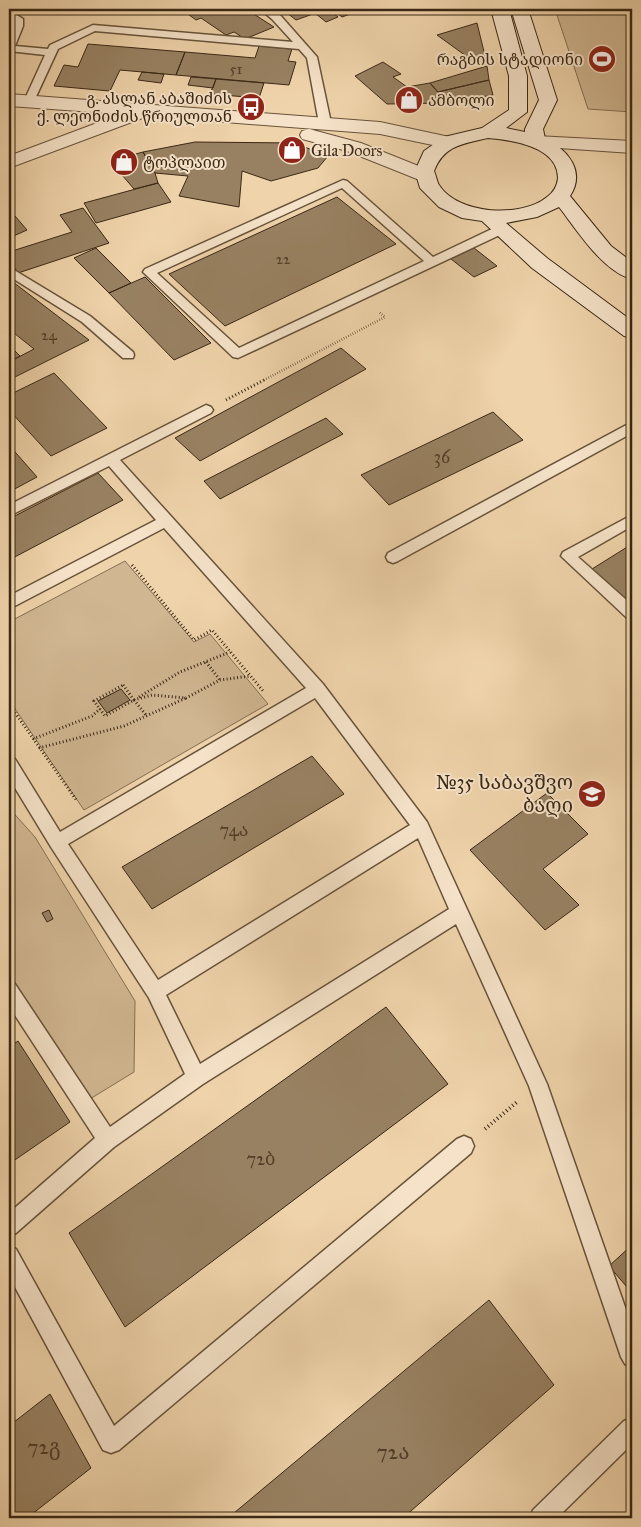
<svg xmlns="http://www.w3.org/2000/svg" width="641" height="1527" font-family="'IM FELL Great Primer','Noto Serif Georgian',serif">
<style>
.green{fill:#d0b691;stroke:#856f53}
.building{fill:#988162;stroke:#3a2815}
.lines{fill:none;stroke-linecap:round;stroke-linejoin:round}
.service-casing{stroke:#67533a;stroke-width:3}
.tertiary-casing{stroke:#67533a;stroke-width:2}
.secondary-casing{stroke:#3a2815;stroke-width:2}
.path-far2{stroke:#3a2815;stroke-width:2.5;stroke-dasharray:0.5 2;stroke-linecap:butt}
.path-far1{stroke:#3a2815;stroke-width:3;stroke-dasharray:1 2.5;stroke-linecap:butt}
.path{stroke:#3a2815;stroke-width:4;stroke-dasharray:1 3;stroke-linecap:butt}
.service{fill:#f5e2c8;fill-rule:evenodd}
.tertiary{fill:#f5e2c8;fill-rule:evenodd}
.secondary{fill:#f5e2c8;fill-rule:evenodd}
.labels{text-anchor:middle;stroke-width:4;stroke-linejoin:round;paint-order:stroke}
.far-number-label{font-size:15px;fill:#523e28}
.far-poi-label{font-size:16px;fill:#3a2815;stroke:#f5e2c8;text-anchor:start}
.number-label{font-size:18px;fill:#523e28}
.poi-label{font-size:20px;fill:#3a2815;stroke:#f5e2c8;text-anchor:end}
.near-number-label{font-size:21px;fill:#523e28}
</style>
<rect width="100%" height="100%" fill="#efd3aa"/>
<filter id="stains"><feTurbulence type="fractalNoise" baseFrequency=".004" numOctaves="4"/><feColorMatrix values="0 0 0 0 .2 0 0 0 0 .09 0 0 0 0 .02 0 0 0 .5 -.17"/></filter>
<radialGradient id="worn" r=".72"><stop offset=".6" stop-color="#630" stop-opacity="0"/><stop offset="1" stop-color="#630" stop-opacity=".3"/></radialGradient>
<path class="green" d="M555,9H632V112L588,109Z
M125,561L194,642L210,634L268,704L84,810L9,700V622Z
M9,808L35,837L135,1001L134,1072L90,1099L9,973Z"/>
<path class="building" d="M181,9H246L274,27L245,39L234,32L226,35L201,18L196,20Z
M282,9H327L296,20Z
M328,9L338,17L326,22L315,13Z
M332,9H364L342,17Z
M477,23L486,60L473,61L437,35Z
M88,44L185,52L176,75L120,70L110,91L54,86L64,65L78,67Z
M259,46L292,49L288,61L296,62L289,85L176,75L185,52L255,58Z
M383,62L401,74L393,77L407,87L430,83L447,103L387,104L355,76Z
M487,66L489,80L438,92L430,83Z
M142,72L164,74L161,83L138,80Z
M191,77L216,79L213,88L188,85Z
M216,79L264,83L259,98L210,94Z
M489,80L493,95L447,103L438,92Z
M195,142L294,143L328,156L318,168L271,181L242,171L239,207L179,196L188,176L155,173L143,152Z
M143,152L155,173L158,183L134,189L110,161Z
M158,183L171,202L96,223L84,203Z
M337,197L396,244L225,326L169,274Z
M83,208L109,243L18,273L9,259V252L72,232L60,215Z
M9,209L27,230L9,238Z
M96,248L131,283L109,293L74,258Z
M474,248L497,266L474,277L451,259Z
M145,277L211,343L174,360L109,293Z
M9,279L89,340L9,380V362L34,349L9,329Z
M9,345L20,356L9,362Z
M341,348L366,369L200,461L175,438Z
M54,373L107,428L51,456L9,410V395Z
M493,412L523,440L389,505L361,475Z
M326,418L343,434L220,499L204,481Z
M9,445L37,477L9,492Z
M98,473L123,500L9,560V519Z
M632,544V604L592,569Z
M121,689L130,700L107,713L98,701Z
M312,756L344,794L152,909L122,867Z
M547,793L588,834L543,869L579,905L545,930L470,850Z
M49,910L53,919L47,922L42,913Z
M386,1007L448,1084L125,1327L69,1233Z
M18,1041L70,1122L9,1164V1047Z
M632,1245V1293L609,1266Z
M489,1300L554,1385L403,1518H228Z
M50,1394L91,1468L27,1518H9V1426Z"/>
<g class="lines">
<defs>
<path id="service" d="M260,9H271L280,15L317,57L331,123L329,125H321L319,123L307,58L299,49L95,31L58,49L34,101L29,104L24,101L45,55L9,51V36L13,20L9,17V10L23,19V26L15,46L48,49L50,45L93,25L293,42L272,19Z
M343,180L347,181L433,257L496,227H504L506,230L504,233L238,358L233,357L143,272L145,269ZM342,188L424,261L239,348L157,273Z
M9,267L90,316L133,352L134,355L133,358H123L82,322L9,276Z
M206,405L211,407L213,410L211,413L120,460L323,684L427,822L547,1084L632,1327V1367L625,1364L621,1357L529,1086L456,924L203,1084L114,1147L16,1233L9,1236V1213L95,1138L9,1006V982L15,984L110,1127L185,1074L149,998L51,847L9,778V757L15,759L60,832L306,688L164,528L9,609V596L156,520L109,466L9,516V505ZM315,698L410,825L158,980L68,844ZM418,838L449,909L200,1064L166,995Z
M632,422V433L398,561L393,563L388,561L386,557L388,553Z
M632,515V526L578,557L632,605V620L627,618L561,556L563,552Z
M464,1136L471,1139L474,1146L471,1153L119,1450L111,1453L103,1450L9,1276V1246L16,1249L114,1426L457,1139Z
M632,1418V1444L557,1518H530L533,1510L624,1421Z"/>
<path id="tertiary" d="M9,94L380,122L454,138L456,142L454,146L447,148L380,134L148,116L9,168V156L121,114L9,106Z
M309,129L361,143L431,171L434,175L431,179L424,181L417,179L347,151L302,139L300,135L302,131Z
M536,136L632,141V153L529,146L527,142L529,138Z"/>
<path id="secondary" d="M491,9H509L527,76V112L506,128L525,132V129L539,100L511,9H528L557,100L543,129L545,139C568,149 586,172 570,196L611,246L632,262V279C603,272 577,230 559,207L537,217L506,223L547,258L632,321V338L624,336L532,268L482,221L462,218L439,207L420,188L415,171L424,151L444,137L482,128L509,110V76ZM488,138C511,140 558,146 558,178C557,186 554,192 547,197C522,218 458,215 439,185C437,182 436,175 434,171C444,145 463,144 488,138Z"/>
</defs>
<use href="#service" class="service-casing"/>
<use href="#tertiary" class="tertiary-casing"/>
<use href="#secondary" class="secondary-casing"/>
<path class="path-far2" d="M264,380L385,317L379,312"/>
<path class="path-far1" d="M226,400L266,379
M132,565L194,640L212,630L264,692
M206,662L220,680
M123,685L134,700L105,716L94,701Z
M139,697L180,672L230,652
M134,700L152,695L186,698L220,680L250,676
M134,700L146,715
M9,704L77,801
M33,739L92,716L100,709
M39,748L124,726L186,698"/>
<path class="path" d="M485,1129L517,1102"/>
<use href="#service" class="service"/>
<use href="#tertiary" class="tertiary"/>
<use href="#secondary" class="secondary"/>
</g>
<defs>
<symbol id="stadium-disc" viewBox="-11 -11 22 22"><circle r="9.5" fill="#8f2418" stroke="#f5e2c8"/><path d="M0-5a6.5 5 0 1 0 0 10a6.5 5 0 1 0 0-10ZM-3.5-1.8h7v3.6h-7Z" fill="#fff"/></symbol>
<symbol id="shop-disc" viewBox="-11 -11 22 22"><circle r="9.5" fill="#8f2418" stroke="#f5e2c8"/><path d="M-5-2.5h2.3a2.7 3.5 0 0 1 5.4 0H5L5.5 6h-11ZM-1.5-2.5h3a1.5 2.3 0 0 0-3 0Z" fill="#fff"/></symbol>
<symbol id="bus-disc" viewBox="-11 -11 22 22"><circle r="9.5" fill="#8f2418" stroke="#f5e2c8"/><path d="M-5-6H5V4H4V6H2V4H-2V6H-4V4H-5ZM-3.5-4V0h7V-4ZM-3.5 1.2v1.5H-2V1.2ZM2 1.2v1.5H3.5V1.2Z" fill="#fff"/></symbol>
<symbol id="school-disc" viewBox="-11 -11 22 22"><circle r="9.5" fill="#8f2418" stroke="#f5e2c8"/><path d="M0-5L7-2L0 1L-7-2ZM-4 1L0 2.5L4 1V4Q0 6-4 4Z" fill="#fff"/></symbol>
</defs>
<g fill-rule="evenodd">
<use href="#stadium-disc" x="586" y="43" width="32" height="32"/>
<use href="#shop-disc" x="393" y="84" width="32" height="32"/>
<use href="#bus-disc" x="235" y="91" width="32" height="32"/>
<use href="#shop-disc" x="276" y="134" width="32" height="32"/>
<use href="#shop-disc" x="108" y="146" width="32" height="32"/>
<use href="#school-disc" x="576" y="778" width="32" height="32"/>
</g>
<g class="labels">
<g class="far-number-label">
<text x="236" y="74">51</text>
<text x="283" y="264">22</text>
<text x="49" y="340">24</text>
</g>
<g class="far-poi-label">
<text x="583" y="65" text-anchor="end">რაგბის სტადიონი</text>
<text x="232" y="104" text-anchor="end">გ. ასლან აბაშიძის<tspan x="232" dy="18">ქ. ლეონიძის წრიულთან</tspan></text>
<text x="428" y="106">ამბოლი</text>
<text x="311" y="156">Gila Doors</text>
<text x="143" y="168">ტოპლაით</text>
</g>
<g class="number-label">
<text x="442" y="463">36</text>
<text x="234" y="836">74ა</text>
<text x="261" y="1165">72ბ</text>
</g>
<g class="poi-label">
<text x="573" y="789">№35 საბავშვო<tspan x="573" dy="23">ბაღი</tspan></text>
</g>
<g class="near-number-label">
<text x="44" y="1454">72გ</text>
<text x="393" y="1459">72ა</text>
</g>
</g>
<rect width="641" height="1527" fill="none" stroke="#efd3aa" stroke-width="30"/>
<rect x="10" y="10" width="621" height="1507" fill="none" stroke="#3a2815" stroke-width="2.5"/>
<rect x="15" y="15" width="611" height="1497" fill="none" stroke="#3a2815"/>
<rect width="100%" height="100%" filter="url(#stains)"/>
<rect width="100%" height="100%" fill="url(#worn)"/>
</svg>
